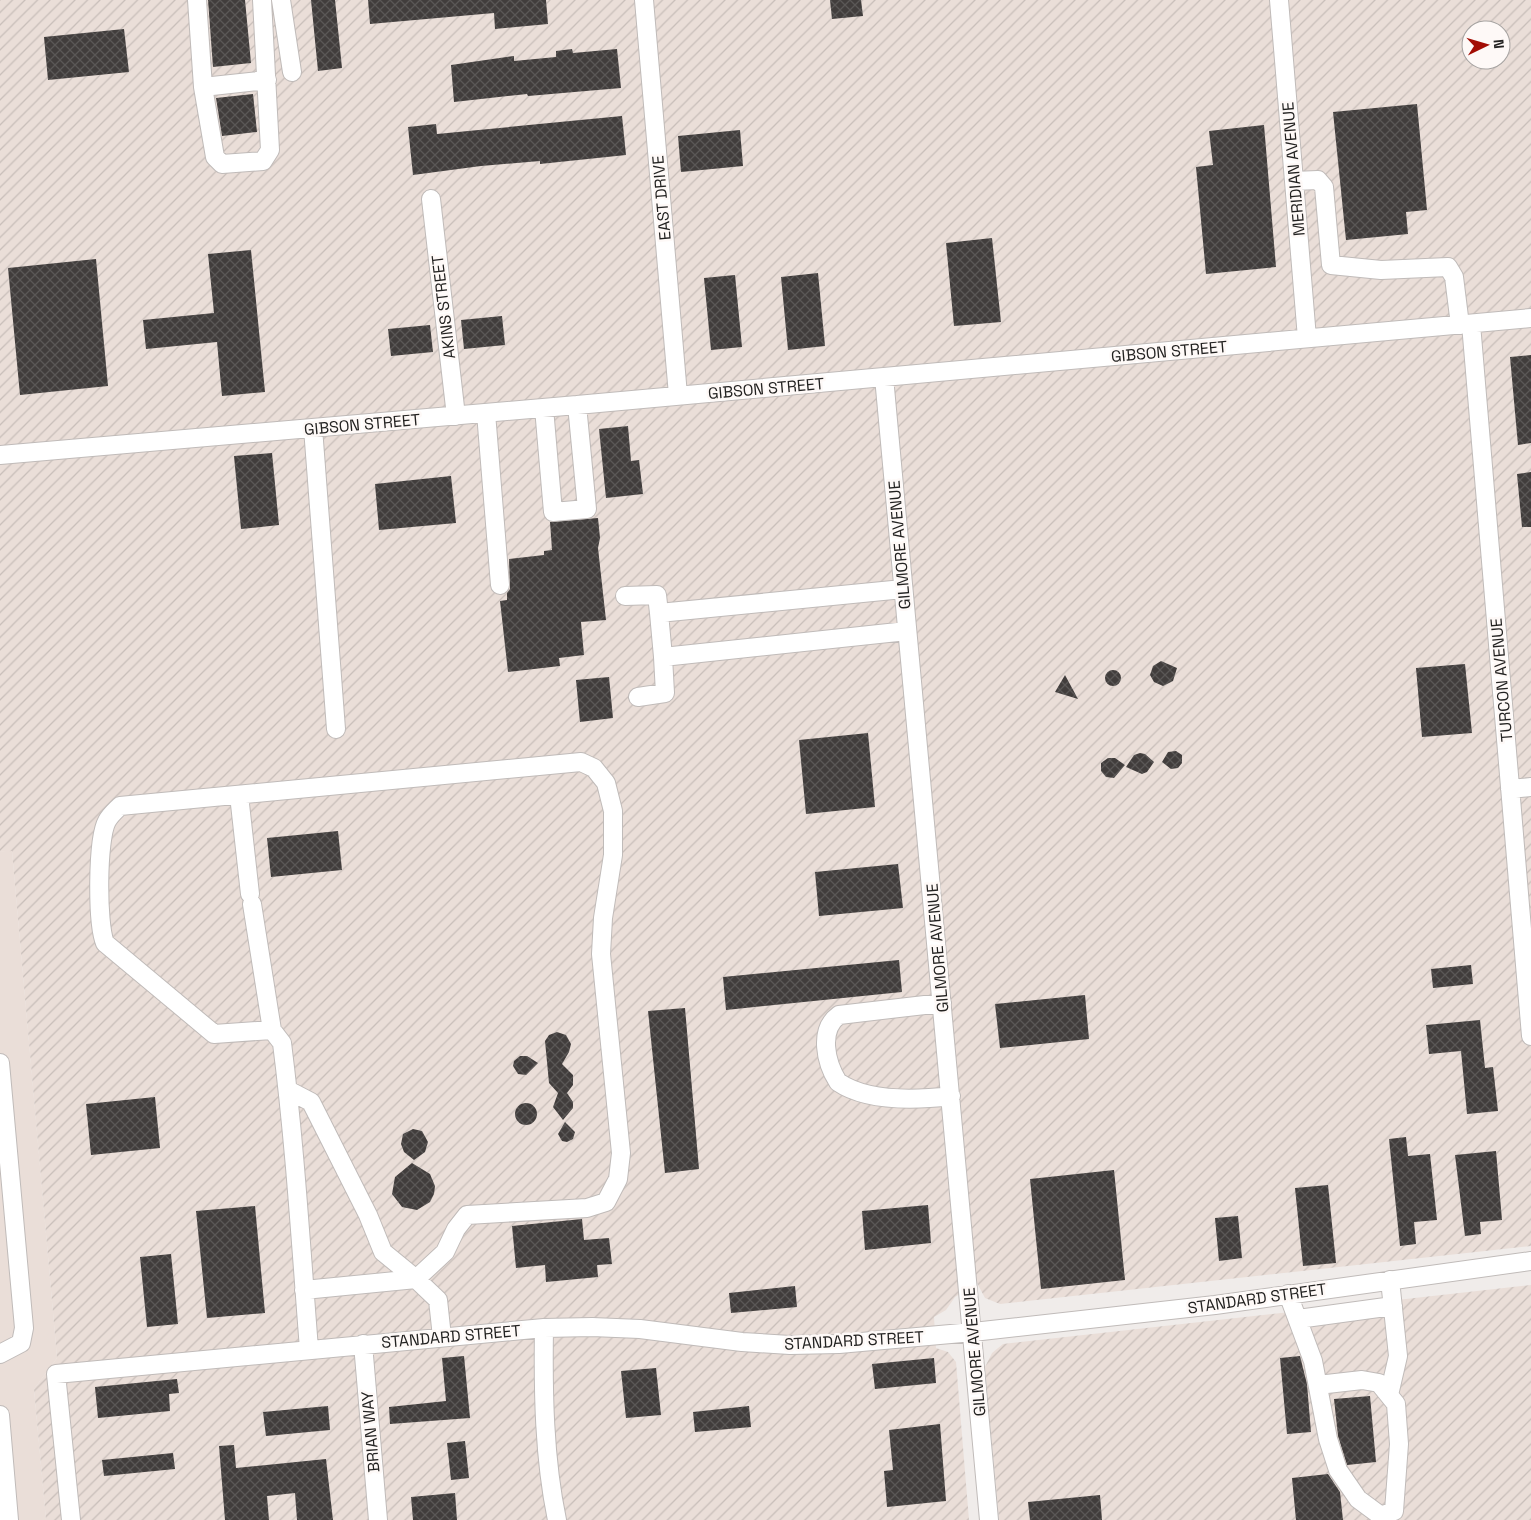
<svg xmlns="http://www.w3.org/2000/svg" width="1531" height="1520" font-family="'Space Grotesk',sans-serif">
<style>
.built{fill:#eaded8}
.industrial{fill:url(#industrial-furrows);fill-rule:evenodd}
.building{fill:url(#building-cross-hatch)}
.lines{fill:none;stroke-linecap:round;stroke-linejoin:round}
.minor-casing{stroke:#c0bbb9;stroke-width:20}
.minor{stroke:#fff;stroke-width:18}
.labels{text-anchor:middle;stroke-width:5;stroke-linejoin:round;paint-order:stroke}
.street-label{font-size:16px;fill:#232221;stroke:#fef9f7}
</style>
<defs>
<pattern id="industrial-furrows" width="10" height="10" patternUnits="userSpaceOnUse" patternTransform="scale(1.25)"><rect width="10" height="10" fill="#eaded8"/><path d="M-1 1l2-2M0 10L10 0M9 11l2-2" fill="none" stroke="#c8beb9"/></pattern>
<pattern id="building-cross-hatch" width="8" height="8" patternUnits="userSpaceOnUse" patternTransform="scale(1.25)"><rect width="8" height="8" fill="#413d3c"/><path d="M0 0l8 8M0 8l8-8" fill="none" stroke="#5a5756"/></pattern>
</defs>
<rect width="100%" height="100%" fill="#f0ecea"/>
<path class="built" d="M12,850L57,1358L34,1389L46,1520H0V852Z"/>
<path class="industrial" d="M0,0H1531V1246L1000,1304L985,1298L977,1283L955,1297L946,1310L934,1317L936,1348L948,1352L956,1362L969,1520H46L34,1389L57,1358L12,851L0,852ZM1471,30H1501V60H1471Z
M1531,1285V1520H999L985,1367L992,1353L1003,1344Z"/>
<path class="building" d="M208,0H245L251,63L213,67Z
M311,0H335L342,68L318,71Z
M368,0H546L548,24L495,29L494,13L370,24Z
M830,0H861L863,16L832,19Z
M124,29L129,72L48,80L44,37Z
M572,49L573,53L617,49L621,88L528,96L527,94L454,102L451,65L514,56V61L556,57V51Z
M253,94L257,132L222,136L216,98Z
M1417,104L1427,210L1406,212L1408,234L1346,240L1333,112Z
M622,116L626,155L540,164V161L481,166L413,175L408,127L436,124L437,134Z
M1264,125L1276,267L1206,274L1196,167L1213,165L1209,131Z
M740,130L743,166L681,172L678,136Z
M992,238L1001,322L954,326L946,243Z
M251,250L265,392L222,396L217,342L146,349L143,320L214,313L208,254Z
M96,259L108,386L20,395L8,268Z
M818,273L825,346L788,350L781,277Z
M735,275L742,347L711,350L704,278Z
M502,316L505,345L464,349L461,320Z
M430,325L433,352L391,356L388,329Z
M1531,355V443L1518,445L1510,357Z
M628,426L631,461L639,460L643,494L606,498L599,429Z
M272,453L279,525L241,529L234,456Z
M1531,472V527H1522L1517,474Z
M451,476L456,523L379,530L375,484Z
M598,518L600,538L598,548L606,620L581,622L584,655L559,658L560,666L508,672L500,601L507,600V593L510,589L509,559L544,555V551L552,550L550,522Z
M1161,661L1177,668L1173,681L1163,686L1154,682L1150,675L1153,666Z
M1465,664L1472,733L1422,737L1416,668Z
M1105 678a8 8 0 1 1 16 0a8 8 0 1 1-16 0Z
M1065,675L1078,699L1055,692Z
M609,677L613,718L580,722L576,680Z
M868,733L875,807L806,814L799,740Z
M1176,751L1182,755V763L1178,768L1171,769L1162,762L1168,752Z
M1140,753L1145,754L1154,762L1147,772L1142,774L1126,767L1134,755Z
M1108,758H1115L1125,765L1114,778L1106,777L1101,771V763Z
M338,831L342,870L271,877L267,838Z
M898,864L903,908L819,916L815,872Z
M899,960L902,992L726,1010L723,977Z
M1471,965L1473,984L1433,988L1431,969Z
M1085,995L1089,1039L1000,1048L995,1004Z
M685,1008L699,1169L665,1173L648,1011Z
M1480,1020L1485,1068L1493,1067L1498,1111L1467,1114L1461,1051L1429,1054L1426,1025Z
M557,1032L566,1035L571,1044L569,1052L562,1064L573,1075V1085L567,1093L573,1102V1108L563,1120L553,1107L558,1093L549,1083L545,1041L549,1035Z
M520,1056H527L538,1063L526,1075L518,1074L513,1066L514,1061Z
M155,1097L160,1148L91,1155L86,1104Z
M515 1114a11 11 0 1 1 22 0a11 11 0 1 1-22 0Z
M565,1122L575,1132L573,1139L567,1142L562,1141L558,1134Z
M413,1129L422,1131L428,1142L425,1152L414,1160L404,1152L401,1144L403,1134Z
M1406,1137L1408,1156L1430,1154L1437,1220L1414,1222L1416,1244L1400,1246L1389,1139Z
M1496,1151L1502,1220L1480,1222L1481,1234L1465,1236L1455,1155Z
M412,1163L430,1174L435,1186L434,1194L430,1202L417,1210L402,1207L392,1194L395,1177Z
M1114,1170L1125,1280L1041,1289L1030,1179Z
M1328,1185L1336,1263L1303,1266L1295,1188Z
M928,1205L931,1243L865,1250L862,1211Z
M255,1206L265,1313L207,1318L196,1211Z
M1238,1216L1242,1258L1219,1261L1215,1218Z
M582,1219L584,1240L609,1238L612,1264L597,1265L598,1277L546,1282L545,1265L516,1268L512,1226Z
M171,1254L178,1324L147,1327L140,1257Z
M795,1286L797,1307L731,1313L729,1293Z
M464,1356L470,1418L390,1424L389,1407L446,1401L442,1358Z
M1300,1356L1307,1384L1311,1432L1287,1434L1280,1358Z
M934,1358L936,1383L875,1389L872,1364Z
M656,1368L661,1415L626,1418L621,1371Z
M177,1379L179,1393L169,1394L170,1411L98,1418L95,1387Z
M1370,1396L1376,1462L1347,1465L1338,1436L1334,1399Z
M328,1406L330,1430L266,1436L263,1412Z
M749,1406L751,1427L695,1432L693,1412Z
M940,1424L946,1501L887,1507L884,1471L893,1470L889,1430Z
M465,1441L469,1478L451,1480L447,1443Z
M234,1445L236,1468L326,1459L333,1520H297L295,1493L267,1496L269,1520H225L219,1446Z
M173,1453L175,1469L104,1476L102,1460Z
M1328,1474L1340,1492L1343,1520H1296L1292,1478Z
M455,1493L457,1520H413L411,1497Z
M1100,1495L1102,1520H1030L1028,1502Z"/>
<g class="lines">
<defs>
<path id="minor" d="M197,0L203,87
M262,0L270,150L263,161L222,164L215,157L203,87L267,80
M281,0L292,72
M644,0L678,395
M1279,0L1307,338
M1294,181L1318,180L1324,187L1331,265L1381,270L1448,267L1454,277L1460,325
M431,199L456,416
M1471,324L1531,1036
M884,377L989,1520
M544,408L553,512L587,509L577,405
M486,413L500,585
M313,428L336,729
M0,455L577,405L1531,318
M903,589L659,613L663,657L907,631
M625,596L657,595L659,613
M638,697L665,693L663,657
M1510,789L1531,787
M239,795L250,894
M252,904L272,1030
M942,1003L839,1015C818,1030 826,1063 838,1082C867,1102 917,1100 951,1096
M0,1063L24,1328L21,1343L0,1354
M288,1090L311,1102L368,1215L383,1252L416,1279L438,1300L442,1337
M304,1290L416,1279L445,1252L456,1229L467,1215L587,1208L606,1202L618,1179L621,1153L601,954L603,918L613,855V811L606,783L594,768L581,762L120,806C116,810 110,815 107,821C97,839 97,924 105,943L214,1034L272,1030L282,1043C295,1145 301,1247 309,1349
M1288,1294L1313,1361L1328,1439L1338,1470L1358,1499L1381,1516L1394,1511L1399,1444L1396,1404L1379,1383L1362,1380L1318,1385
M1298,1319L1393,1306
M544,1328C543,1391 544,1458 557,1520
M363,1344L378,1520
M1389,1395L1398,1356L1390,1280
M0,1415L9,1520
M71,1520L56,1374L544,1328L592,1327L640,1329L742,1342L790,1345L839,1344L973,1332L1215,1305L1531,1261"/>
</defs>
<use href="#minor" class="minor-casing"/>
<use href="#minor" class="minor"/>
</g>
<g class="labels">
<g class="street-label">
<text transform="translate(1293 169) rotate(-95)" y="6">MERIDIAN AVENUE</text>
<text transform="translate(661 198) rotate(-95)" y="6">EAST DRIVE</text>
<text transform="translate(443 307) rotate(-97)" y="6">AKINS STREET</text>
<text transform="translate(1169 351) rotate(-5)" y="6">GIBSON STREET</text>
<text transform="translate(766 388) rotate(-5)" y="6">GIBSON STREET</text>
<text transform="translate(362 424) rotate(-5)" y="6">GIBSON STREET</text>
<text transform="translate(899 545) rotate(-95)" y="6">GILMORE AVENUE</text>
<text transform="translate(1501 680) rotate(-95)" y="6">TURCON AVENUE</text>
<text transform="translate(937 948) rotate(-95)" y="6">GILMORE AVENUE</text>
<text transform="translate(1257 1298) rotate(-8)" y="6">STANDARD STREET</text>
<text transform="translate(451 1336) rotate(-5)" y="6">STANDARD STREET</text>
<text transform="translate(854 1340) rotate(-3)" y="6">STANDARD STREET</text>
<text transform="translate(974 1352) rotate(-95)" y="6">GILMORE AVENUE</text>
<text transform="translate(370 1432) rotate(-95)" y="6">BRIAN WAY</text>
</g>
</g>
<g transform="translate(1486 45) rotate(85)"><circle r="24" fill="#fef9f7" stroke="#a6a3a1"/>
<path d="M0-4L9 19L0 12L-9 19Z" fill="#a30d04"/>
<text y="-8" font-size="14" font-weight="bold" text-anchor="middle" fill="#232221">N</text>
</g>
</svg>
